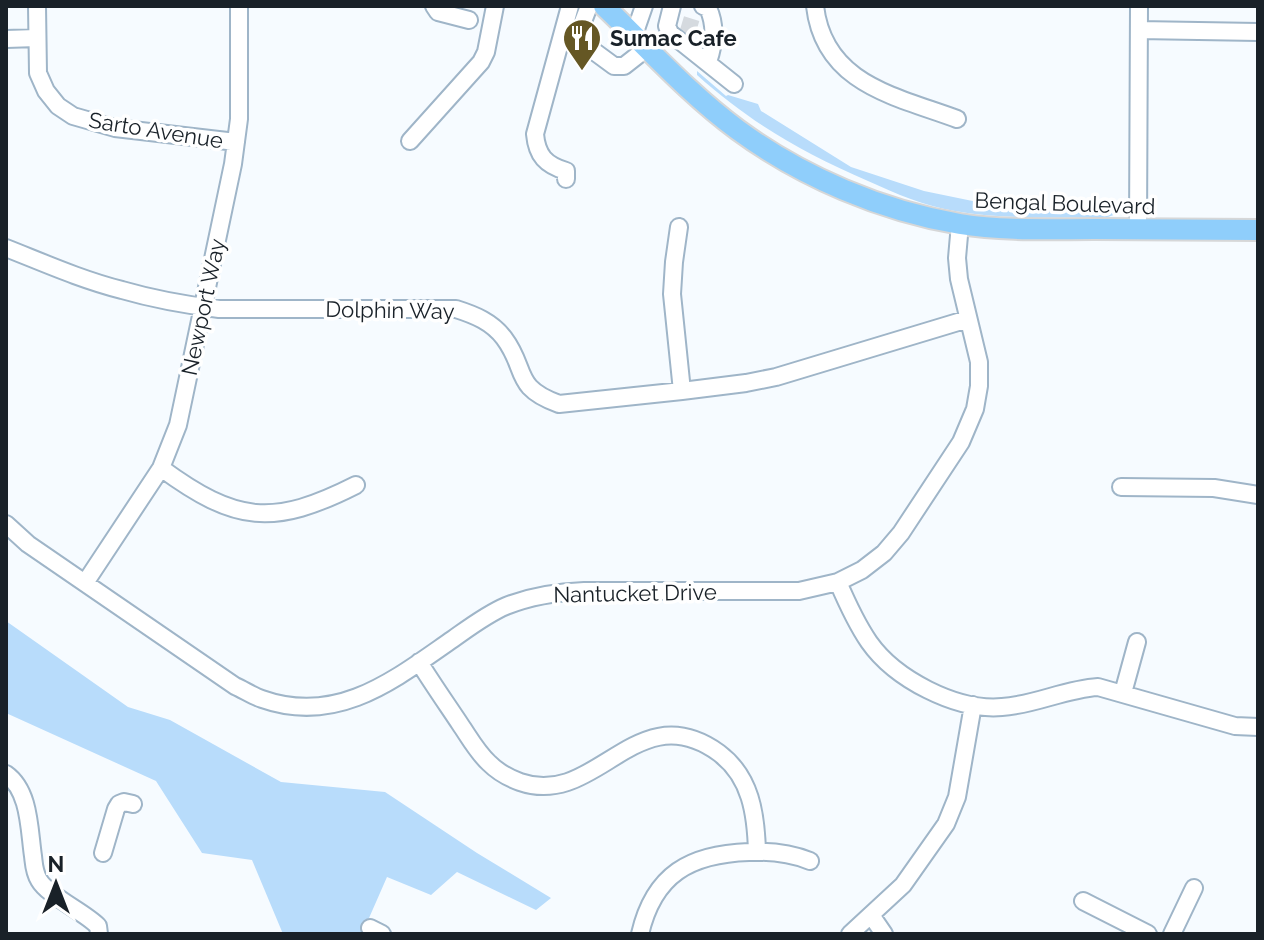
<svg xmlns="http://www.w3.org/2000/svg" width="1264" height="940" font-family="Raleway,sans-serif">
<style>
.green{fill:#b8dcfb}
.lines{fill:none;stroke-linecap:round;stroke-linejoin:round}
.minor-tunnel{stroke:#d5dadf;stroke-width:16;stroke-dasharray:16 8;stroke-linecap:butt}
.minor-casing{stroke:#9fb5c8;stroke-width:20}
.major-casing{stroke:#d6d7d8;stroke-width:24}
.minor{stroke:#fff;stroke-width:16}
.major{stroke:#8fcefb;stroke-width:20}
.labels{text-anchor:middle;stroke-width:7;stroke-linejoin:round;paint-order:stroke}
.poi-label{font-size:22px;font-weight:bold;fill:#192128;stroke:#fff;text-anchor:start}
.street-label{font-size:22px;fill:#192128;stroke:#fff}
</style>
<rect width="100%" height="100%" fill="#f6fbff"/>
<path class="green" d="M697,71L726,96L728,95L758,104L761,111L851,167L924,191L992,205L1038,210L1119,213L1108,217C1058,217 1005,220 955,211C924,206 897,194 868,181C802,152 752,124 697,75Z
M6,621L128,707L170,720L281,782L385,792L477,853L551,898L536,910L457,872L431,895L387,877L362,934H283L252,860L202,853L156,781L6,713Z"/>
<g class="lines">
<path class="minor-tunnel" d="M687,34L694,11"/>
<defs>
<path id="minor" d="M37,6L38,73L46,91L58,106L73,116L115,128L236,142
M434,6L438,12L469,20
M589,6L579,32L580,41L614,66H624L647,48
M672,6L667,26L670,33L734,84
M703,6L708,8C716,25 714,45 708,62
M815,6C824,84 895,96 957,119
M1139,30L1258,32
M634,35L644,6
M6,39L37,38
M410,141L481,62L486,52L495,6
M566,179V171C546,165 537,156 535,134L570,6
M679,227L674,262L672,294L682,391
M1138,230L1139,6
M6,248C44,263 82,280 122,290C153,299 186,305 219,309H456C475,315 492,322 504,338C528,370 512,387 559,404L682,391L746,383L776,377L968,319
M161,468C236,523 273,527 356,485
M1121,487L1214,488L1258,495
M6,524L28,544L235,686C244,690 253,696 262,699C338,726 395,679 453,639C470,627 487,614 506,606C531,596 557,592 584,591H799L838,582L862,570L884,553L901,533L961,442L975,409L979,386V362L959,279L957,258L960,224
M838,582C847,603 856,623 869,642C895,679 956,711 1002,707C1035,705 1065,689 1098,687L1235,726L1258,727
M85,583L161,468L178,425L233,164L239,119V6
M419,662C432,683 446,703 460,724C469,737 477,752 489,763C498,772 509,778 520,782C597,809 636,693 719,753C751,777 756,814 757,852
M1123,693L1137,642
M6,774C30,791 29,829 33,856C34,864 34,872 39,880C48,896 83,911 98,926L99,934
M103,853L116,809L119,804L124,802L133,804
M1083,901L1148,934
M871,915L884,934
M370,928L382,934
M640,934C654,874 690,854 749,852C771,851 790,853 810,861
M850,934L903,885L946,824L957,797L973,705
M1172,934L1194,888"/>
<path id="major" d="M604,6C648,48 689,94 738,130C802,177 882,211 960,224C1003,231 1050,229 1094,229C1148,229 1203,230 1258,230"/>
</defs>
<use href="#minor" class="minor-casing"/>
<use href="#major" class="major-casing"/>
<use href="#minor" class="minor"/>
<use href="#major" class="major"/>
</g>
<defs>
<symbol id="restaurant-pin" viewBox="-11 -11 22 30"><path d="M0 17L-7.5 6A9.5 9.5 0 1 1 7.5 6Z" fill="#655724" stroke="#fff"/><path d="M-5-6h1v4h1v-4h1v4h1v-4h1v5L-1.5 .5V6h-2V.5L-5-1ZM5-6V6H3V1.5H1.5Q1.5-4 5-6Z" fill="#fff"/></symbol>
</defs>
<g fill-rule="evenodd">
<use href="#restaurant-pin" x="560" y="16" width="44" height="60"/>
</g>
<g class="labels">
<g class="poi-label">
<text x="610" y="46">Sumac Cafe</text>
</g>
<g class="street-label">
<text transform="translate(156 130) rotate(9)" y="8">Sarto Avenue</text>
<text transform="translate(1065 203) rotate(2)" y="8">Bengal Boulevard</text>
<text transform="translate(203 307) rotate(-78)" y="8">Newport Way</text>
<text transform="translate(390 310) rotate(1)" y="8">Dolphin Way</text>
<text transform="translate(635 593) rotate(-1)" y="8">Nantucket Drive</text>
</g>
</g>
<rect width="1264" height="940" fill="none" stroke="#192128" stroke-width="16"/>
<g transform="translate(56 884)" stroke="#ffffff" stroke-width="6" paint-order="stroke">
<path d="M0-6L14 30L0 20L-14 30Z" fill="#192128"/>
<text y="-12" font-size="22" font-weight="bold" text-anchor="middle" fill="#192128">N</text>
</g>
</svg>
